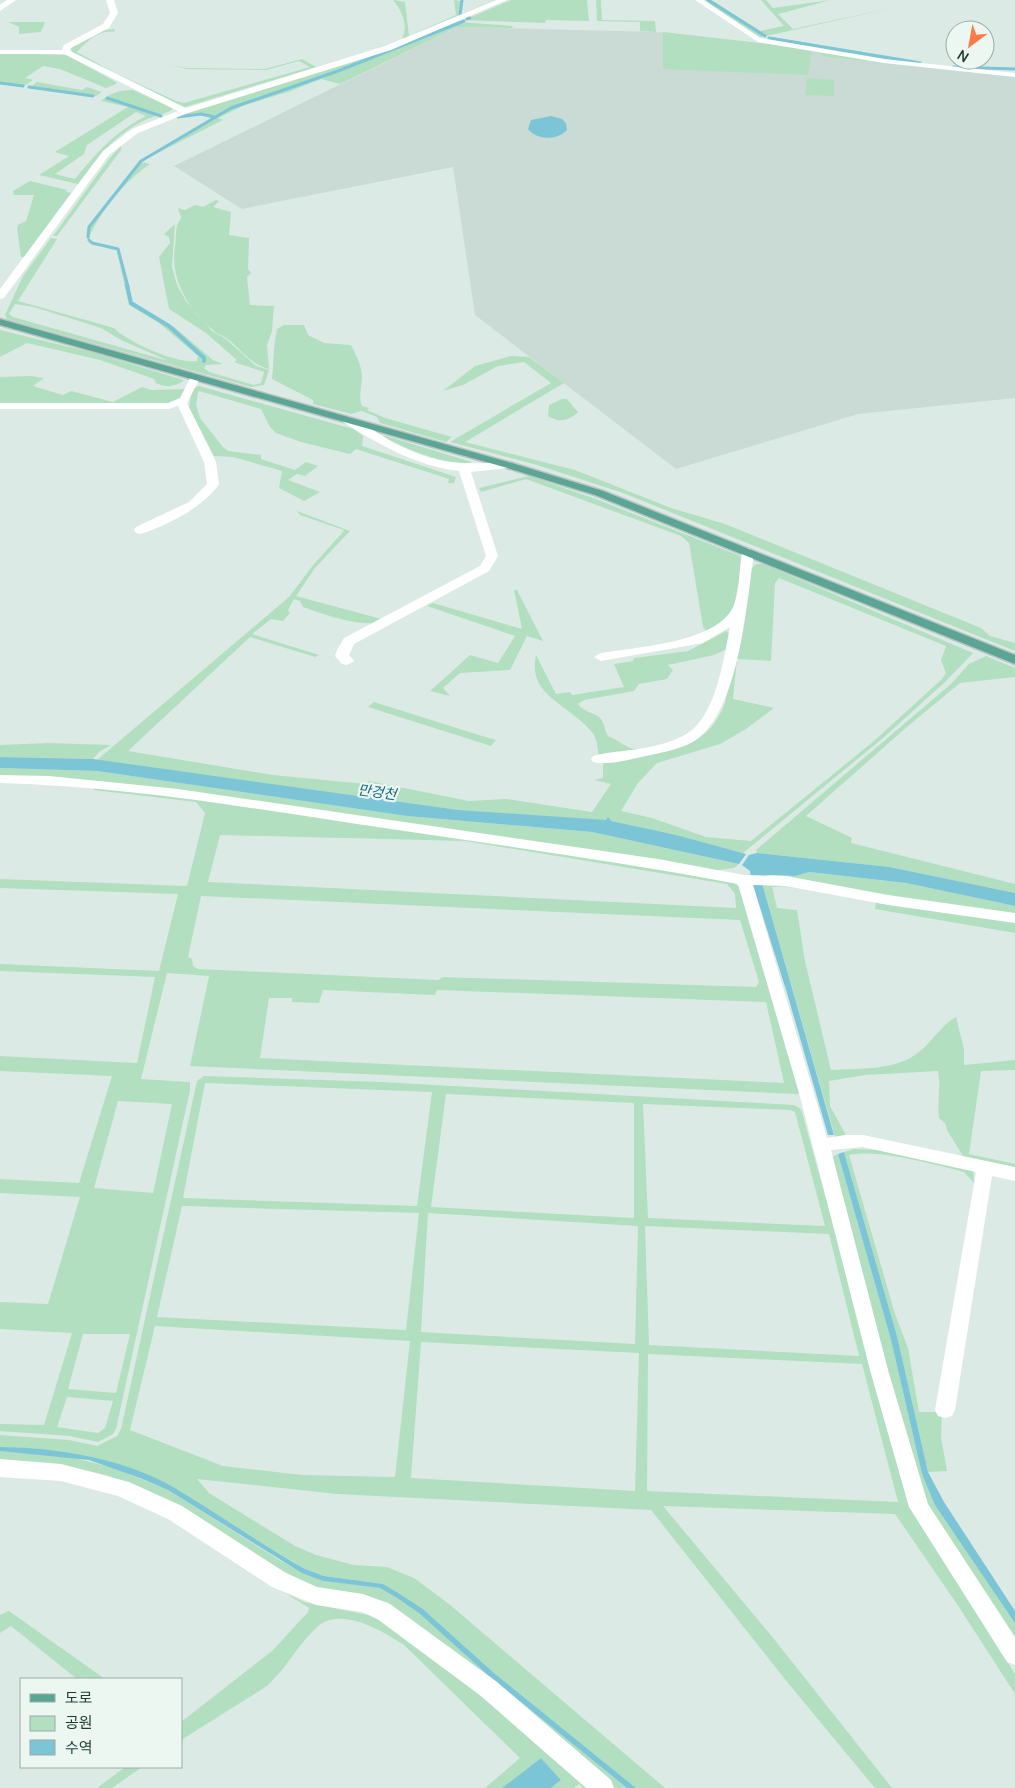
<svg xmlns="http://www.w3.org/2000/svg" width="1015" height="1788" font-family="Manrope,'Noto Sans KR',sans-serif">
<style>
.built{fill:#cadad4}
.green{fill:#b2dfc0;fill-rule:evenodd}
.water{fill:#7cc5d7}
.lines{fill:none;stroke-linecap:round;stroke-linejoin:round}
.stream-far1{stroke:#7cc5d7;stroke-width:3}
.stream{stroke:#7cc5d7;stroke-width:4}
.major-casing{stroke:#bbc4c2;stroke-width:3}
.minor{fill:#fff;fill-rule:evenodd}
.major{fill:#5ba595;fill-rule:evenodd}
.labels{text-anchor:middle;stroke-width:4.5;stroke-linejoin:round;paint-order:stroke}
.water-label{font-size:14px;font-style:italic;fill:#11657c;stroke:#ecf7f2}
</style>
<rect width="100%" height="100%" fill="#dceae5"/>
<path class="built" d="M457,27L656,32L812,49L827,57L1015,77V398L858,414L676,469L475,315L453,167L242,209L174,166Z"/>
<path class="green" d="M393,0L405,2L409,36L456,15L454,0L461,1L459,15L495,0H500L401,41C409,27 403,12 393,0Z
M511,0H587L589,21L546,20L545,23L464,20Z
M596,0H601L602,20L655,21L656,32L640,31V22L597,21Z
M703,0H712L760,31L784,26L761,0H766L773,8L831,0L778,14L793,29L901,6L766,36L715,4L764,36L760,37Z
M8,22H45L41,32L19,34V27Z
M458,22L513,26L512,28L457,27L340,84L321,79L288,92L245,105L218,118L223,120L142,161L231,108L214,117L201,113L174,117L369,57Z
M114,29L115,32C100,29 87,41 77,52L115,73L176,101L184,103L310,67L299,61L266,70L187,69L168,64L186,68L265,69L302,59L316,67L185,107L176,104L72,52L71,48L75,45L104,30Z
M663,32L812,49L873,61L1015,77L827,57L812,50L808,75L663,69Z
M772,37L925,62L883,57L920,64H913L762,39L782,41L769,38Z
M0,53L67,55L116,82V84L106,88L60,69L43,66L25,78L33,80L24,86L0,82Z
M807,78L834,80V96L805,95Z
M37,82L82,90L87,87L102,92L96,96L30,87Z
M133,90L172,108V110C162,115 153,116 143,121C112,137 98,157 78,184L39,175L69,156L55,152L128,107L101,101C110,93 121,90 133,90ZM136,112L146,116C115,132 97,152 75,179L55,174L84,154L87,145Z
M121,146V150L57,236H53L109,159Z
M141,162L150,164C126,180 100,211 89,238L90,226Z
M30,181L67,190L66,192L71,193L24,257H21L17,228L18,225L26,221L34,195H14L13,191Z
M216,200L219,201L213,207L231,212L229,235L249,238L248,269L251,273L247,277L250,305L274,306L272,331L267,345L269,369C252,365 242,351 229,340C224,336 217,334 213,330C188,309 170,279 175,247C177,235 174,228 181,218L178,208L185,210L195,205L203,207Z
M175,224L172,267L177,285L186,301L212,331L226,339L256,366L269,370L264,385L251,387L24,324L7,319L5,315L23,276L51,238L57,239L18,301L114,328C129,343 177,364 197,361L198,356L159,323L129,305L116,248L123,264L131,303L168,326L203,358V361L205,358L169,326H173L213,360L223,364L206,365L204,368L209,372L254,385L261,383L264,372L234,362L237,360L206,333L169,309L159,257L170,243L169,237L164,234ZM15,304L34,307L101,328L121,340L169,361L13,317L9,314Z
M284,325H304L308,335L324,343L351,345C356,355 362,366 362,377C362,387 358,397 362,406L369,408L367,410L385,418L452,437L446,442L380,423L377,417L362,411L351,414L313,404V400L272,379C274,361 273,347 277,329Z
M0,330L94,353L184,380C176,387 165,388 156,383L154,379L100,360L27,343L0,357Z
M511,356L529,357L564,383L465,442L575,470L671,508L725,524L981,628L990,636L1015,643V651L623,493L537,465L450,442L551,383L524,362L498,366L463,385L443,391L475,366Z
M31,376L44,378L33,386L63,395L71,391L113,402L142,387L151,390L186,389L183,397L171,404L0,403V377Z
M199,386L353,429L363,436L362,446L456,477L454,483H448L449,479L356,449L350,454L301,442L276,433L270,427L261,409L199,391L198,392L196,405L200,418L223,447L228,451L261,455V459L295,470L306,462L318,466L305,476L297,474L288,480L320,492L304,501L279,488L282,471L233,457L214,456L189,408L192,389Z
M562,399H567L578,412C569,421 559,423 548,416L549,405Z
M382,436H386L472,462C454,469 398,446 382,436Z
M529,476L596,499L743,557L734,607L724,624L706,631L703,627L689,543L681,536L526,479L481,492L479,488Z
M297,511L350,531L315,568L296,596L385,620C366,630 323,614 303,607L300,601L294,599L288,610L290,613L283,621L271,619L252,634L319,655L315,657L250,637L128,751L273,775L366,784L369,781L469,801L506,799L592,812L611,784L594,780L603,778V760C627,756 677,751 697,739C711,731 719,718 725,703L749,572L756,564H763L973,653L945,682L883,738L743,853L611,821L459,810L97,760L289,597L314,564L343,532L344,530L300,515ZM779,578L946,646L941,660L946,673L942,679L874,741L751,841L706,837L652,818L621,811L638,783L657,763L720,744L746,729L774,708L733,699L737,659L771,661L775,583Z
M514,590H517L543,641L527,636L510,670L460,673L443,688L450,696L430,691L470,655L498,663L515,636L427,606L433,603L522,629Z
M726,631L729,633L727,649L714,655L668,665L673,670L667,679L639,684L634,691L584,700L578,704C584,712 592,712 599,717C605,722 604,730 608,736C621,741 624,748 639,750L599,756C598,750 597,742 595,737C593,732 586,726 582,722C559,701 528,691 536,655L556,694L570,692L572,695L624,687L614,664L633,661L634,658L688,651Z
M986,656L1015,668V677L960,683L908,726L806,816L852,838L851,843L1015,884V893L890,867L757,853L756,850L951,684L969,664Z
M374,702L479,735L496,740L491,746L368,707Z
M48,743L111,745L99,752L93,759L0,757V745Z
M0,768L97,771L407,816L592,832L739,864L734,868L711,871L300,809L0,778Z
M92,786L209,800L625,861L733,882L739,887L800,1093L797,1094L190,1066L209,976L167,973L141,1079L190,1082V1090L116,1429L113,1434L98,1442L70,1436L0,1431V1424L44,1425L72,1333L0,1329V1302L48,1304L80,1197L0,1193V1179L79,1183L112,1076L0,1071V1056L137,1063L155,977L0,971V964L159,971L178,894L0,888V879L187,886L205,813L196,802L94,790ZM220,835L465,841L727,884L735,894L736,908L208,882ZM201,896L740,920L759,982L756,987L443,977L438,980L198,969L193,966L192,959L188,957ZM323,990L435,995L437,990L766,1002L784,1083L260,1058L269,998H292V1002L319,1003ZM118,1101L172,1104L153,1193L94,1188ZM83,1334H130L116,1393L68,1389ZM67,1397L113,1401L105,1428L98,1433L57,1427Z
M809,872L906,883L1015,906V917L767,876L788,877Z
M762,883L791,886L772,887L777,908L797,910L805,961L831,1070C859,1068 896,1071 919,1052C933,1041 940,1026 956,1017L964,1049V1065L1015,1060V1070L981,1071L969,1154L1015,1164V1169L964,1158L947,1130L945,1123L939,1118C937,1102 941,1087 938,1071L865,1075L829,1081L830,1106L847,1137L836,1140Z
M876,900L1015,920V933L875,909Z
M204,1076L382,1082L794,1105L801,1109L838,1242L921,1524L1015,1674V1694L959,1607L895,1514L663,1506L774,1639L892,1788H875L788,1683L651,1510L337,1494L197,1479L209,1493L295,1546L316,1555L354,1565L387,1567L399,1572L414,1578L449,1604L665,1788H636L494,1673L423,1609L400,1594L383,1584L324,1576L305,1569L143,1474C97,1457 50,1447 0,1447V1435L69,1440L97,1446L117,1436L121,1429L197,1081ZM205,1083L432,1092L417,1206L183,1198ZM446,1094L634,1103V1218L431,1207ZM643,1104L790,1110L795,1112L825,1226L648,1218ZM182,1206L419,1213L406,1330L157,1317ZM428,1213L638,1226L635,1344L421,1332ZM645,1226L829,1234L859,1356L649,1345ZM155,1326L410,1341L395,1477L302,1475L223,1466L130,1430ZM421,1342L639,1353L635,1491L411,1478ZM648,1354L862,1364L898,1502L647,1491Z
M854,1149L882,1150L973,1170L974,1183L964,1172L957,1170C926,1163 879,1149 849,1155L895,1314L908,1348L919,1412H942L941,1437L947,1471L928,1472L897,1336L844,1152Z
M838,1154L891,1340L922,1474L1015,1623V1643L929,1513L902,1425L832,1157Z
M0,1451L71,1457L114,1468L168,1490L281,1561L323,1581L381,1588L419,1612L490,1677L627,1788H615L387,1602L307,1585L136,1486L106,1475L68,1466L0,1461Z
M284,1592L304,1602L368,1615L406,1633L592,1788H583L579,1784L574,1788H551L561,1780L541,1758L502,1788H485L520,1758L404,1645C382,1631 339,1604 315,1629C297,1646 286,1669 267,1686L181,1740V1722L272,1651L308,1612L309,1608Z
M9,1611L105,1679H77L11,1626L0,1633V1615Z
M125,1767H142L112,1788H97Z"/>
<path class="water" d="M551,116L562,119L566,123L567,130C557,141 536,140 528,129L531,120Z
M0,757L93,759L459,810L606,820L608,817L611,821L676,835L746,854L739,864L592,832L407,816L97,771L0,768Z
M757,853L890,867L1015,893V906L906,883L809,872L795,876L770,875L751,879L750,871L742,865L749,855Z
M752,882L762,883L834,1135H828L787,993Z
M844,1152L897,1336L928,1472L944,1502L1015,1611V1623L935,1505L922,1474L891,1340L838,1154Z
M0,1447C54,1447 126,1459 173,1487C217,1513 260,1544 305,1569L324,1576L383,1584L400,1594L423,1609L494,1673L636,1788H627L490,1677L419,1613L397,1598L380,1588L323,1581L302,1573L168,1490L140,1478L89,1460L0,1451Z
M541,1758L561,1780L551,1788H502Z"/>
<g class="lines">
<path class="stream-far1" d="M708,0L765,36
M460,15L462,0
M467,19L470,18
M769,38L920,63
M953,67L1015,69
M0,83L23,86
M29,87L93,96
M107,98L161,116
M178,117L201,114L214,117
M88,237L89,227L141,161L231,108L338,71L464,21
M89,240L92,243L118,249L128,287"/>
<path class="stream" d="M127,285L131,303L169,326L204,358V361"/>
<defs>
<path id="major" d="M0,319L512,463L603,491L1015,655V664L595,495L504,467L0,325Z"/>
</defs>
<use href="#major" class="major-casing"/>
<path class="minor" d="M7,0H16L0,11V5Z
M106,0H114L118,13L109,28L71,48L70,51L186,108L385,46L496,0H507L391,50L188,113L138,133L109,155L4,298L0,299V289L103,151L132,129L178,111L64,54H0V50H62L64,45L103,24L110,13Z
M695,0H704L760,38L884,59L1015,73V77L884,63L758,42Z
M195,375L200,378L187,403L216,462L219,484C205,506 165,527 140,534L136,533L134,530L136,527L189,502L207,484L204,462L178,406L169,409H0V403H168L180,398L190,378Z
M347,417C362,420 377,434 391,441C435,465 460,465 508,462L514,465L508,468L471,472L498,556L489,571L354,644L349,655L354,661L347,665L342,664L335,656L337,650L344,638L480,566L486,556L459,471C416,466 380,445 343,422L341,420Z
M748,548L754,552C747,602 740,698 703,734C690,748 664,752 646,756C631,759 608,766 593,762L591,759L593,756C612,751 631,751 650,747C664,744 681,739 692,730C717,709 724,657 730,627L703,643L601,661L594,657L601,653C636,647 719,643 734,605C740,590 739,569 742,552Z
M0,775L49,776L178,789L658,859L744,875L786,876L888,895L1015,913V923L888,905L786,886L753,885L827,1138L845,1135H863L1015,1167V1181L992,1176L955,1410L952,1416L945,1418L938,1416L935,1410L976,1172L863,1147L831,1150L888,1370L928,1504L1015,1637V1665L1007,1662L909,1507L870,1370L801,1100L738,884C611,860 484,843 357,824C238,806 120,786 0,783Z
M0,1459L61,1464L129,1482L182,1506L286,1573L317,1587L363,1594L390,1604L497,1682L611,1780L614,1788H586L481,1696L376,1618L362,1612L316,1605L272,1587L168,1519L118,1496L61,1481L0,1477Z"/>
<use href="#major" class="major"/>
</g>
<g class="labels">
<g class="water-label">
<text transform="translate(377 792) rotate(8)" y="5">만겅천</text>
</g>
</g>
<rect x="20" y="1678" width="162" height="90" fill="#ecf7f2" stroke="#99aca6"/>
<rect x="30" y="1694" width="25" height="8" fill="#5ba595" stroke="#99aca6"/>
<text x="65" y="1703" font-size="15" fill="#1d3b34">도로</text>
<rect x="30" y="1716" width="25" height="15" fill="#b2dfc0" stroke="#99aca6"/>
<text x="65" y="1728" font-size="15" fill="#1d3b34">공원</text>
<rect x="30" y="1740" width="25" height="15" fill="#7cc5d7" stroke="#99aca6"/>
<text x="65" y="1753" font-size="15" fill="#1d3b34">수역</text>
<g transform="translate(970 45) rotate(212)"><circle r="24" fill="#ecf7f2" stroke="#99aca6"/>
<path d="M0-4L9 19L0 12L-9 19Z" fill="#ff7b45"/>
<text y="-8" font-size="14" font-weight="bold" text-anchor="middle" fill="#1d3b34">N</text>
</g>
</svg>
